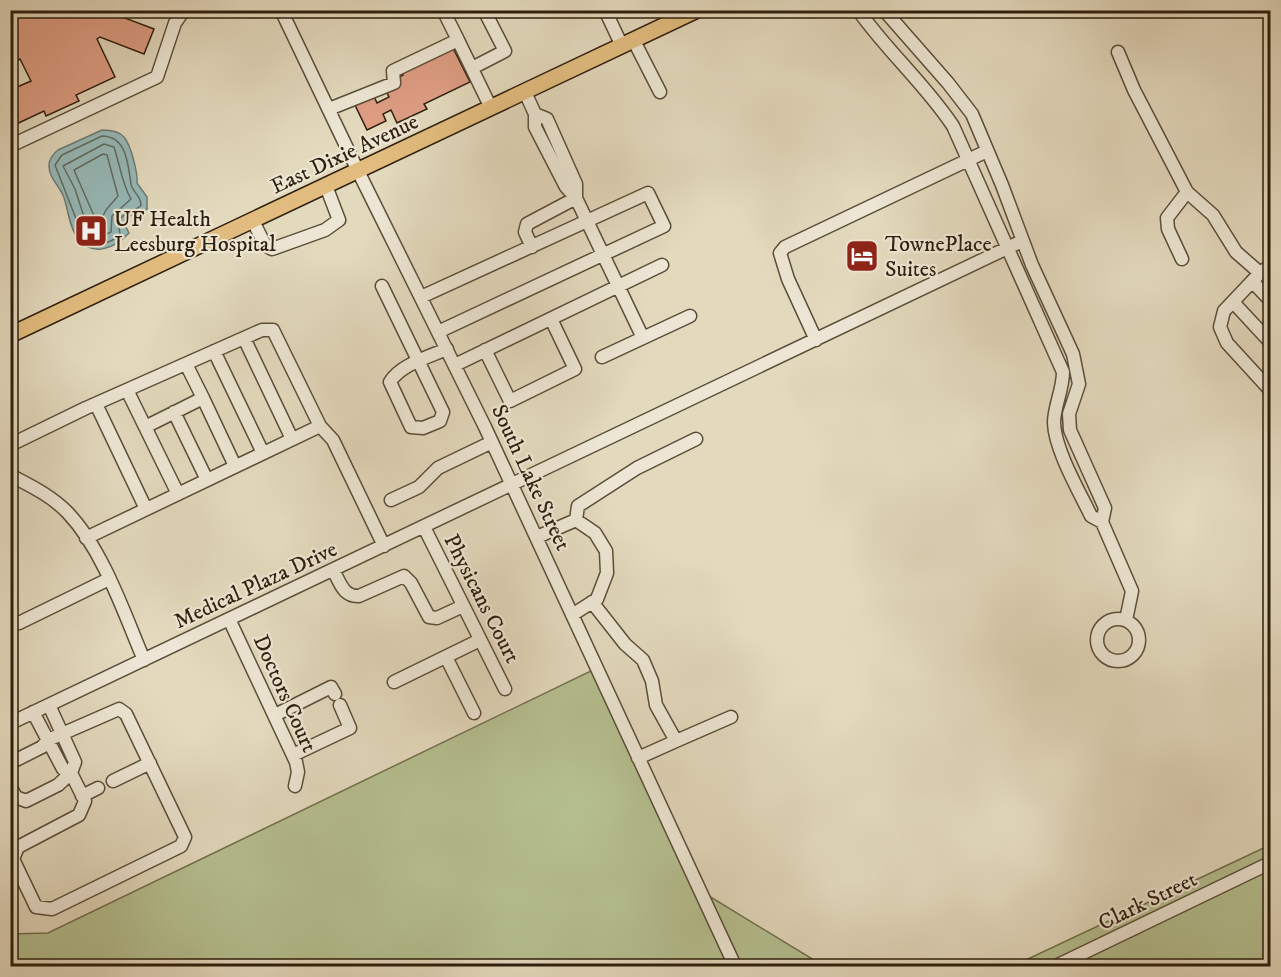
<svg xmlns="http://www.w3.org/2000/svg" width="1281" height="977" font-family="'IM FELL DW Pica',serif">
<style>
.green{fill:#b5bf90;stroke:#726f4e;stroke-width:1.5}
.water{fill:#97b9b8;stroke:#6d7b74;stroke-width:1.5}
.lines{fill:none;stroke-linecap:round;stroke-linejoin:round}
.shore{stroke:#626c62;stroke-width:1.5}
.building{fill:#de9d83;stroke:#2e1f0d;stroke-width:1.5}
.minor-casing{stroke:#5b4e39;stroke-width:15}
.major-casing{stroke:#2e1f0d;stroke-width:18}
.minor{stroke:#ede6d4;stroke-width:12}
.major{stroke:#e2bc7e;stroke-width:15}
.labels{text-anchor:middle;stroke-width:4.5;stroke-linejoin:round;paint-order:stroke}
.street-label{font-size:22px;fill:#2e1f0d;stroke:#ede6d4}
.poi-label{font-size:22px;fill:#2e1f0d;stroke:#ede6d4;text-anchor:start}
</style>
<rect width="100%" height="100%" fill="#e3d9bd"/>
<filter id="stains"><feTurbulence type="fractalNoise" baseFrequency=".00333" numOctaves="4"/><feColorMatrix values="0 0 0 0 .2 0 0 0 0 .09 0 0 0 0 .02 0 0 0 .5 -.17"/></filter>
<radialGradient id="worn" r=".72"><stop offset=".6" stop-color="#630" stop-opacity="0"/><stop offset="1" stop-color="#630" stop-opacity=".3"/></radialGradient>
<path class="green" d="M597,668L699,890L824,966H11L10,934L48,933Z
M1270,845V966H1013Z"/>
<path class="water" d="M102,130C109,130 119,131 124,137C131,145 138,174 137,183L147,197V209L140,214L131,215L124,223L129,233C115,248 93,258 78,238C69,228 68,207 63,195C58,185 49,177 49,166C49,159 53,154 58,150Z"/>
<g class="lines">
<path class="shore" d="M102,136C127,136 128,165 131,184C132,192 141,195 141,205C136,212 126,210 118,221L120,234C108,247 95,245 82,234L55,165L62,155Z
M104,144L114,147C120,165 122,184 131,199L112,216L111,232L102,236L88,229L75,189L63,166Z
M103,154L107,155L118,196L106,210L98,225L74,170Z"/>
</g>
<path class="building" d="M10,10H135L122,17L154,29L144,54L100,37L97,39L115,77L76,95L79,101L46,116L44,111L10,127V90L31,81L20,59L10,64Z
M453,48L470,82L424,104L427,109L397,123L391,110L383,114L386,121L367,130L354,103L373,94L377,103L389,97L386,91L400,83L397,78L403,75L402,72Z"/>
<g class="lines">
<defs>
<path id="minor" d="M281,10L358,171L485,427L735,966
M456,10L446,16L458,40
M605,10L622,46
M858,10C887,51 925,84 953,126L1063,372C1063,390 1054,406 1054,423C1055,450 1079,491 1091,516L1102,522L1132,591L1126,620
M884,10L948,83L972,114L1002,185L1032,265L1073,354L1079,384L1069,414L1070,430L1105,508L1102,522
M634,41L660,92
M1118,52L1134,90L1187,192L1213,215L1236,252L1260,273
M472,68L505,51L484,10
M525,92L535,114V127L566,187L576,198V184L547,119L535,114
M329,109L394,83L393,71L458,40L491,108
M10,146L157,77L175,23L184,10
M253,221L265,245L272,249L325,230L339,220L326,186
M532,247L525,232L527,224L576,198L643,338
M1182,259L1168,229L1167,218L1187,192
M1270,266L1260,273L1224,311L1220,327L1227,343L1270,390
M1252,281L1270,300
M382,286L443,412L440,421L423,428L411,427L390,382C400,365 428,357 447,349
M421,297L648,193L664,226L438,332
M1233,302L1270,342
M244,338L292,439
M816,340L788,279L780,253L785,247L987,151
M485,350L510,401L575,369L551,319
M214,351L263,453
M602,357L690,316
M455,365L662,265
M127,390L178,494
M203,398L235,466
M96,404L146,509
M174,412L207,480
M145,427L203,398L186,364
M10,445L86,408L262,330H273L320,426L333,440L384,546
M10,475C31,486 52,496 68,513C103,550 124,613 144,660
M391,500L419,487L438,468L492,442
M576,520L578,506L637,468L696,439
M424,527L505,689
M537,537L576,520L595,533L606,551L607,573L597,599L572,615
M86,538L320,426
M333,570C340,582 343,597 359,596L404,576L411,583L429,617L437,618L463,606
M592,602L625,644L643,660L652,681L656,705L676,741L731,717
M1097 640a21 21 0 1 1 42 0a21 21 0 1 1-42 0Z
M229,619L296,762L298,772L295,786
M19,623L109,579
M446,657L474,713
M394,682L480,640
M33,712L63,769L71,773L75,762L49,705
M275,715L331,687L335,694
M15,721L1022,241
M293,755L350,728L340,705
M638,758L676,741
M10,763L42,747L48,740L119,709L126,714L185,837L181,846L52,909L36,907L13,859L18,847L79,815L85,801L71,773L58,785L26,801L16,797L10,786
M113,781L150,763
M82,796L98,788
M1056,966L1270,863"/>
<path id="major" d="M10,335L697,10"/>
</defs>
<use href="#minor" class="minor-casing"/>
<use href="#major" class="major-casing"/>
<use href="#minor" class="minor"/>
<use href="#major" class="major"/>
</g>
<defs>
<symbol id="hospital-square" viewBox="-11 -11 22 22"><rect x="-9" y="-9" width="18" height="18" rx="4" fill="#8f2418" stroke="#ede6d4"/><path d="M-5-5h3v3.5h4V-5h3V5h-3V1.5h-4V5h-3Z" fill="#fff"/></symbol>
<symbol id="hotel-square" viewBox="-11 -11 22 22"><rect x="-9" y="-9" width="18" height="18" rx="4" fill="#8f2418" stroke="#ede6d4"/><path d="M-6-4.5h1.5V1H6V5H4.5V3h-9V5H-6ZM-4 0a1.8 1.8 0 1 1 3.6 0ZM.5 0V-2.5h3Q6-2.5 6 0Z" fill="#fff"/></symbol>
</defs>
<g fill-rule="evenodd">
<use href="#hospital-square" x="72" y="212" width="38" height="38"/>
<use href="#hotel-square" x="843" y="237" width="38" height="38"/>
</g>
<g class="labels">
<g class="street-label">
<text transform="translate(344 153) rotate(-25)" y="8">East Dixie Avenue</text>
<text transform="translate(532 477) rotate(65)" y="8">South Lake Street</text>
<text transform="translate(255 584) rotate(-25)" y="8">Medical Plaza Drive</text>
<text transform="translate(483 598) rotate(63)" y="8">Physicans Court</text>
<text transform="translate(286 693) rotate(66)" y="8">Doctors Court</text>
<text transform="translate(1147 900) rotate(-26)" y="8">Clark Street</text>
</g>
<g class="poi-label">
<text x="114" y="226">UF Health<tspan x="114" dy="25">Leesburg Hospital</tspan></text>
<text x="885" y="251">TownePlace<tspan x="885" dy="25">Suites</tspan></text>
</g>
</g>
<rect width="1281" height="977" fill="none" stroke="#e3d9bd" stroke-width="36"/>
<rect x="12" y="12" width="1257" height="953" fill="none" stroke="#2e1f0d" stroke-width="3"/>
<rect x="18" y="18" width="1245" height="941" fill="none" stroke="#2e1f0d" stroke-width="1.5"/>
<rect width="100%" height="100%" filter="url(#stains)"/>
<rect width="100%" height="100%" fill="url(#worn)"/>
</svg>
